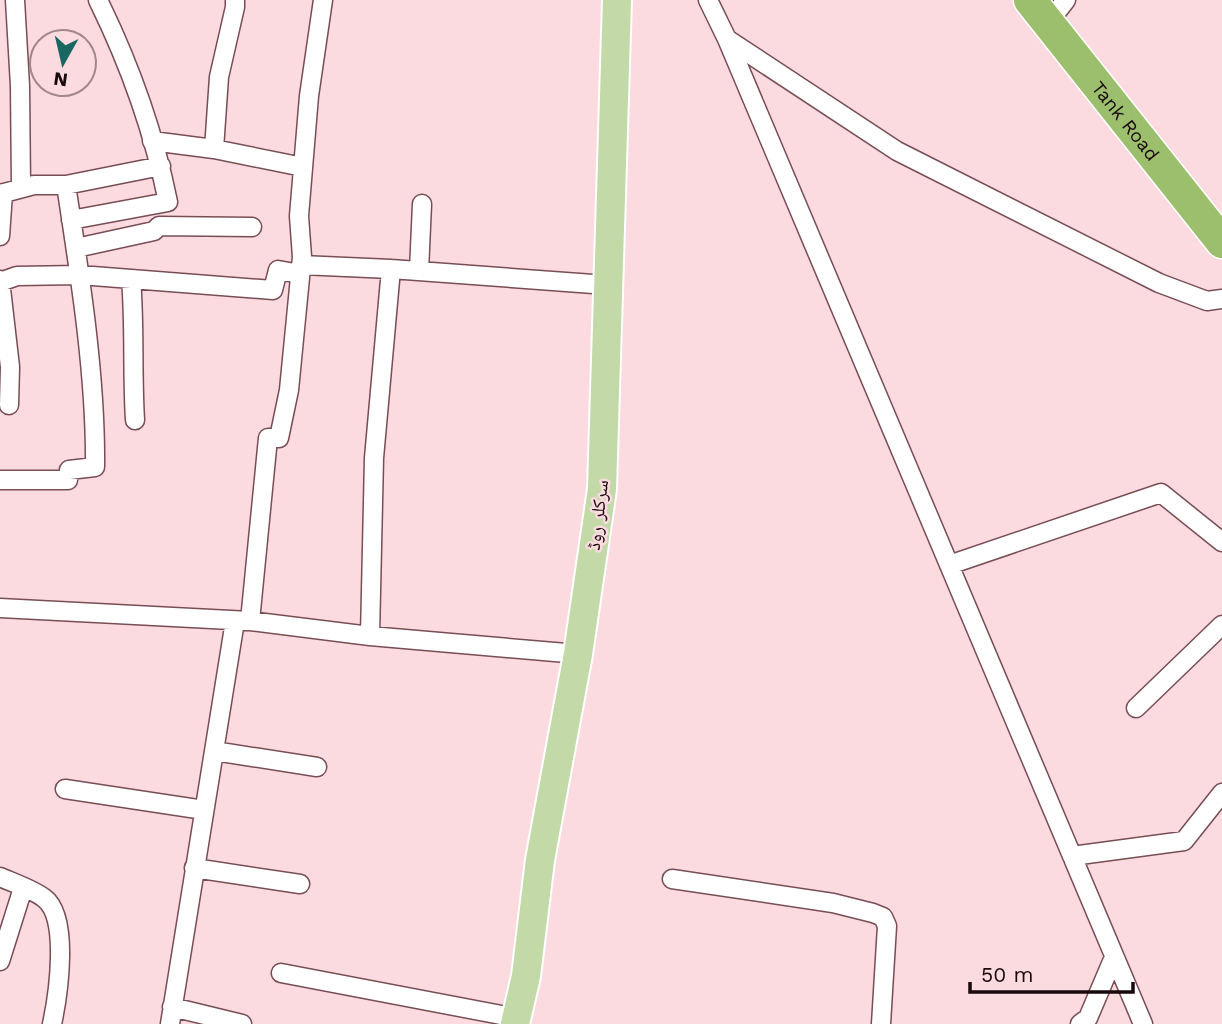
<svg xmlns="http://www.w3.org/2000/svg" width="1222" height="1024" font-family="'Work Sans','Noto Naskh Arabic',sans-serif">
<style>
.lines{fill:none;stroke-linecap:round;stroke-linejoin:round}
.street-casing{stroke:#784d54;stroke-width:21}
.primary-casing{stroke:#fff;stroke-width:32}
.highway-casing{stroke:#fff;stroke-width:35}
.street{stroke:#fff;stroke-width:18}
.primary{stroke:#c3d9a7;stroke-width:28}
.highway{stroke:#9bbf6c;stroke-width:32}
.labels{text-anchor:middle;stroke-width:5;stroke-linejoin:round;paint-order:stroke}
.street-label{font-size:19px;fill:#19080c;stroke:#fbdbdf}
</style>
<rect width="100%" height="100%" fill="#fbdbdf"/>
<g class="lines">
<defs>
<path id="street" d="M15,0L20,86L21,187
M708,0L727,39L1143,1024
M1048,23L1066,0
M727,39L897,151L1159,283L1207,301L1222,299
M152,141L214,149L303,167
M214,149L219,77L235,7V0
M0,194L34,185H66L161,166
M71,220L168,202C154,133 129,63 98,0
M0,236L3,193
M76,248L154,231L159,226L252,227
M301,265L391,269L607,285
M419,271L422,204
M131,279C135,326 132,373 135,420
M0,280L10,367L9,405
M0,282L17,276L80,275L273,290L278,270L300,274
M0,480H68L69,470L95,467C96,376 80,276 66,185
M949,565L1161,493L1222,542
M0,608L250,621L370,636L578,654
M250,621L268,438H279L289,390L302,257L299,216L309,96L323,0
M370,636L374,458L391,269
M1136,708L1222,625
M214,751L317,767
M65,789L204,810
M1072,856L1184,841L1222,793
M194,868L300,884
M0,877C14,883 32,889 44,898C70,917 58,996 52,1024
M672,879L833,903L873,913L883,917L887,926L881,1024
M0,961L23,888
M281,973L517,1018
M172,1007L242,1024
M170,1024L235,621
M1080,1024L1088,1018L1114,957"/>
<path id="primary" d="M515,1024L526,976L540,860L578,654L602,489L617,0"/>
<g id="highway">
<path id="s1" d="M1030,0L1222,242"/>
</g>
</defs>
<use href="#street" class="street-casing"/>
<use href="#primary" class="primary-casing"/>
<use href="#highway" class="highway-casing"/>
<use href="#street" class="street"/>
<use href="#primary" class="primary"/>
<use href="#highway" class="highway"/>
</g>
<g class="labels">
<g class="street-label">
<text dy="7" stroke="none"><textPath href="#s1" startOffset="154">Tank Road</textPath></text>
<text transform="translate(597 515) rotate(-83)" y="7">سرکلر روڈ</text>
</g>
</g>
<g transform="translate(63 63) rotate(188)"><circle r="33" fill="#fbdbdf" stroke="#a1878b" stroke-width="2"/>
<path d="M0-5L12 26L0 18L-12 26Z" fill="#1a6661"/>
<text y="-10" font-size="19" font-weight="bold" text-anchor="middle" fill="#19080c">N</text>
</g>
<path d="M970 982v10h163v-10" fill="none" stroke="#19080c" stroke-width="3.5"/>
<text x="981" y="982" font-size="21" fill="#19080c" stroke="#fbdbdf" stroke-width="5" paint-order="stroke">50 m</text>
</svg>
